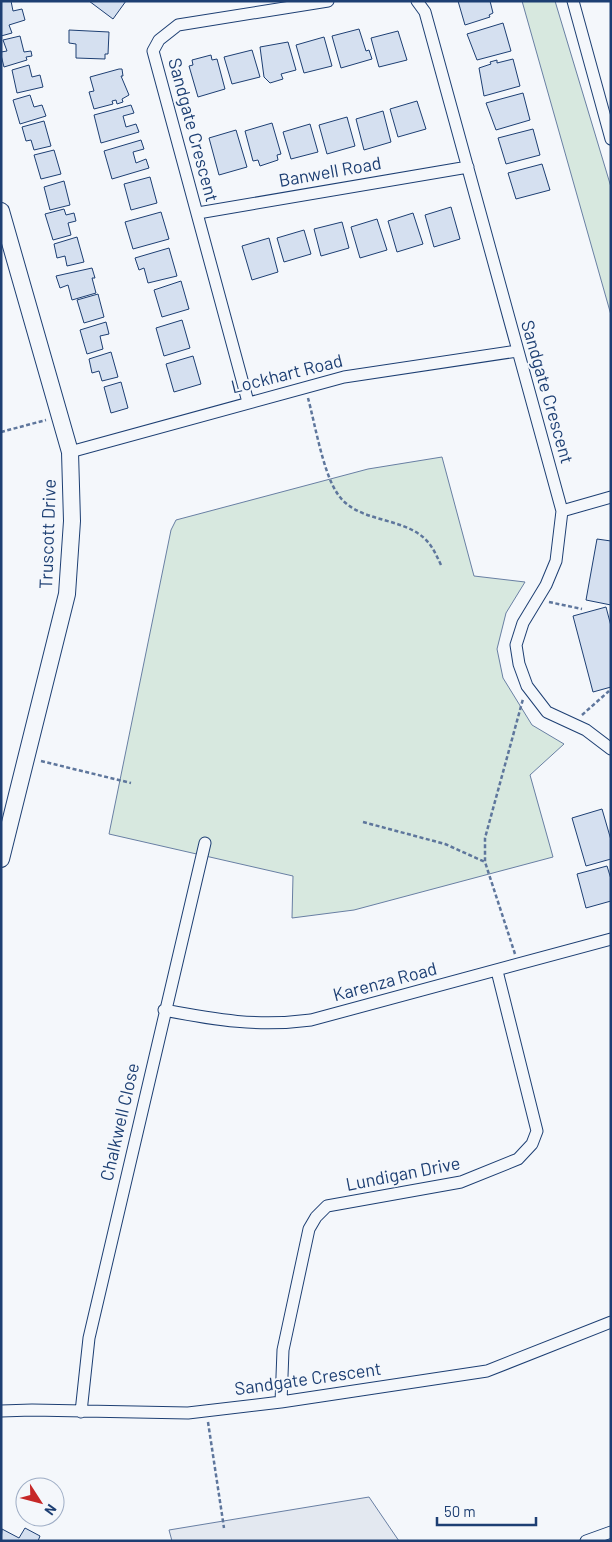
<svg xmlns="http://www.w3.org/2000/svg" width="612" height="1542" font-family="Barlow,sans-serif">
<style>
.green{fill:#d7e8df;stroke:#687fa3}
.parking{fill:#e3e8f0;stroke:#687fa3}
.building{fill:#d5e0f0;stroke:#1d3f73}
.lines{fill:none;stroke-linecap:round;stroke-linejoin:round}
.street-casing{stroke:#1d3f73;stroke-width:13}
.secondary-casing{stroke:#1d3f73;stroke-width:18}
.path{stroke:#5e769c;stroke-width:2.5;stroke-dasharray:4 2.5;stroke-linecap:butt}
.street{stroke:#f4f7fb;stroke-width:11}
.secondary{stroke:#f4f7fb;stroke-width:16}
.labels{text-anchor:middle;stroke-width:4;stroke-linejoin:round;paint-order:stroke}
.street-label{font-size:18px;fill:#1d3f73;stroke:#f4f7fb}
</style>
<rect width="100%" height="100%" fill="#f4f7fb"/>
<path class="green" d="M522,1H555L611,187V315Z
M442,457L474,576L525,582L506,613L497,649L503,678L532,725L564,744L530,775L553,857L354,910L292,918L293,876L109,834L171,530L176,520L368,469Z"/>
<path class="parking" d="M369,1497L399,1541H172L169,1530Z"/>
<path class="building" d="M1,1H11L13,11L22,9L25,20L9,25L12,33L1,36Z
M89,1H126L113,19Z
M458,1H490L493,13L489,15L490,17L465,25Z
M503,23L511,51L477,60L467,34Z
M359,29L366,51L369,50L372,59L341,68L332,36Z
M69,30L109,32L108,54H105V59L76,58V44L69,43Z
M398,31L407,60L379,67L371,38Z
M20,36L24,52L31,51L32,56L26,57L27,60L4,67L1,55V52L7,51L3,40Z
M324,37L332,66L304,73L296,45Z
M288,42L296,70L281,74L283,79L270,83L264,77L260,47Z
M252,50L260,77L232,84L224,57Z
M211,55L212,60L217,59L225,89L198,97L189,66L193,65L192,60Z
M513,59L520,86L484,96L479,68L491,64L490,62L497,60V63Z
M29,65L32,77L40,75L43,87L17,93L12,70Z
M119,69H122L123,76H121L129,95L122,99L123,102L117,104L116,100L112,101L113,104L94,109L89,92L94,91L90,77Z
M523,93L530,120L496,130L486,103Z
M30,95L34,107L42,105L46,116L20,124L13,100Z
M417,101L426,129L398,137L390,109Z
M131,105L134,113L123,116L126,127L136,124L139,132L101,143L94,115Z
M383,111L391,142L364,150L356,119Z
M347,117L355,146L327,154L319,125Z
M44,121L51,146L34,150L31,140L26,141L22,127Z
M272,123L281,154L277,155L278,160L260,166L258,160L253,161L245,131Z
M310,124L318,152L291,159L283,132Z
M533,129L540,155L506,164L498,138Z
M236,130L247,167L219,175L209,138Z
M141,140L144,149L133,152L136,163L146,159L149,168L112,179L104,151Z
M54,150L61,174L41,179L34,155Z
M542,164L550,190L516,199L508,173Z
M150,177L157,203L131,210L124,184Z
M64,181L70,205L50,210L44,187Z
M451,207L460,239L434,247L425,215Z
M64,209L66,215L74,213L76,221L68,223L71,235L53,240L45,214Z
M161,212L169,239L133,249L125,222Z
M413,213L423,244L397,252L388,221Z
M377,219L387,250L360,258L351,227Z
M342,222L349,248L321,256L314,229Z
M304,230L311,254L284,262L277,238Z
M77,237L84,262L67,266L65,256L57,258L54,244Z
M269,238L278,272L252,280L242,246Z
M169,248L177,276L148,283L144,268L139,270L135,258Z
M92,268L95,278H92L96,293L72,300L68,285L60,288L56,276Z
M181,281L189,309L162,317L154,290Z
M98,294L104,317L84,323L77,300Z
M182,320L190,348L164,356L156,328Z
M106,322L109,334L100,336L103,349L87,354L80,330Z
M111,352L118,377L102,381L99,371L92,373L89,359Z
M193,356L201,384L174,392L166,364Z
M121,382L128,408L111,413L104,387Z
M597,539L611,541V605L586,600Z
M606,607L611,626V687L593,692L573,616Z
M602,809L611,840V859L586,866L572,818Z
M607,866L611,879V901L586,908L577,874Z
M25,1528L40,1536L38,1541H1L2,1529L19,1538Z"/>
<g class="lines">
<defs>
<path id="street" d="M417,1L425,12L562,511L556,561L546,585L523,623L516,645L519,664L527,686L547,712L586,730L611,749
M573,1L611,139
M198,213L468,167
M248,402L153,51L159,40L178,25L328,1
M70,452L344,377L517,351
M562,511L611,497
M164,1010C216,1020 258,1027 311,1020L611,939
M281,1402L283,1350L309,1229L316,1217L327,1206L461,1182L518,1159L532,1144L537,1131L497,971
M1,1411L32,1410L188,1413L281,1402L487,1371L611,1322
M81,1412L89,1338L205,843
M586,1541L611,1532"/>
<path id="secondary" d="M1,211L70,452L72,521L67,594L1,859"/>
</defs>
<use href="#street" class="street-casing"/>
<use href="#secondary" class="secondary-casing"/>
<path class="path" d="M308,398C315,424 323,472 337,493C356,523 400,516 424,538C433,546 437,557 442,567
M1,432L46,420
M549,602L582,609
M582,715L609,691
M41,761L131,783
M363,822L445,844L485,862
M515,954L485,862V838L523,699
M208,1422L224,1528"/>
<use href="#street" class="street"/>
<use href="#secondary" class="secondary"/>
</g>
<g class="labels">
<g class="street-label">
<text transform="translate(193 130) rotate(75)" y="6">Sandgate Crescent</text>
<text transform="translate(330 172) rotate(-10)" y="6">Banwell Road</text>
<text transform="translate(287 374) rotate(-14)" y="6">Lockhart Road</text>
<text transform="translate(547 392) rotate(74)" y="6">Sandgate Crescent</text>
<text transform="translate(48 534) rotate(-88)" y="6">Truscott Drive</text>
<text transform="translate(385 982) rotate(-15)" y="6">Karenza Road</text>
<text transform="translate(120 1122) rotate(-77)" y="6">Chalkwell Close</text>
<text transform="translate(403 1174) rotate(-11)" y="6">Lundigan Drive</text>
<text transform="translate(308 1379) rotate(-8)" y="6">Sandgate Crescent</text>
</g>
</g>
<rect width="612" height="1542" fill="none" stroke="#1d3f73" stroke-width="5"/>
<g transform="translate(40 1502) rotate(126)"><circle r="24" fill="#f4f7fb" stroke="#9eadc5"/>
<path d="M0-4L9 19L0 12L-9 19Z" fill="#c62828"/>
<text y="-8" font-size="14" font-weight="bold" text-anchor="middle" fill="#1d3f73">N</text>
</g>
<path d="M437 1517v8h99v-8" fill="none" stroke="#1d3f73" stroke-width="2.5"/>
<text x="444" y="1517" font-size="15" fill="#1d3f73" stroke="#f4f7fb" stroke-width="4" paint-order="stroke">50 m</text>
</svg>
